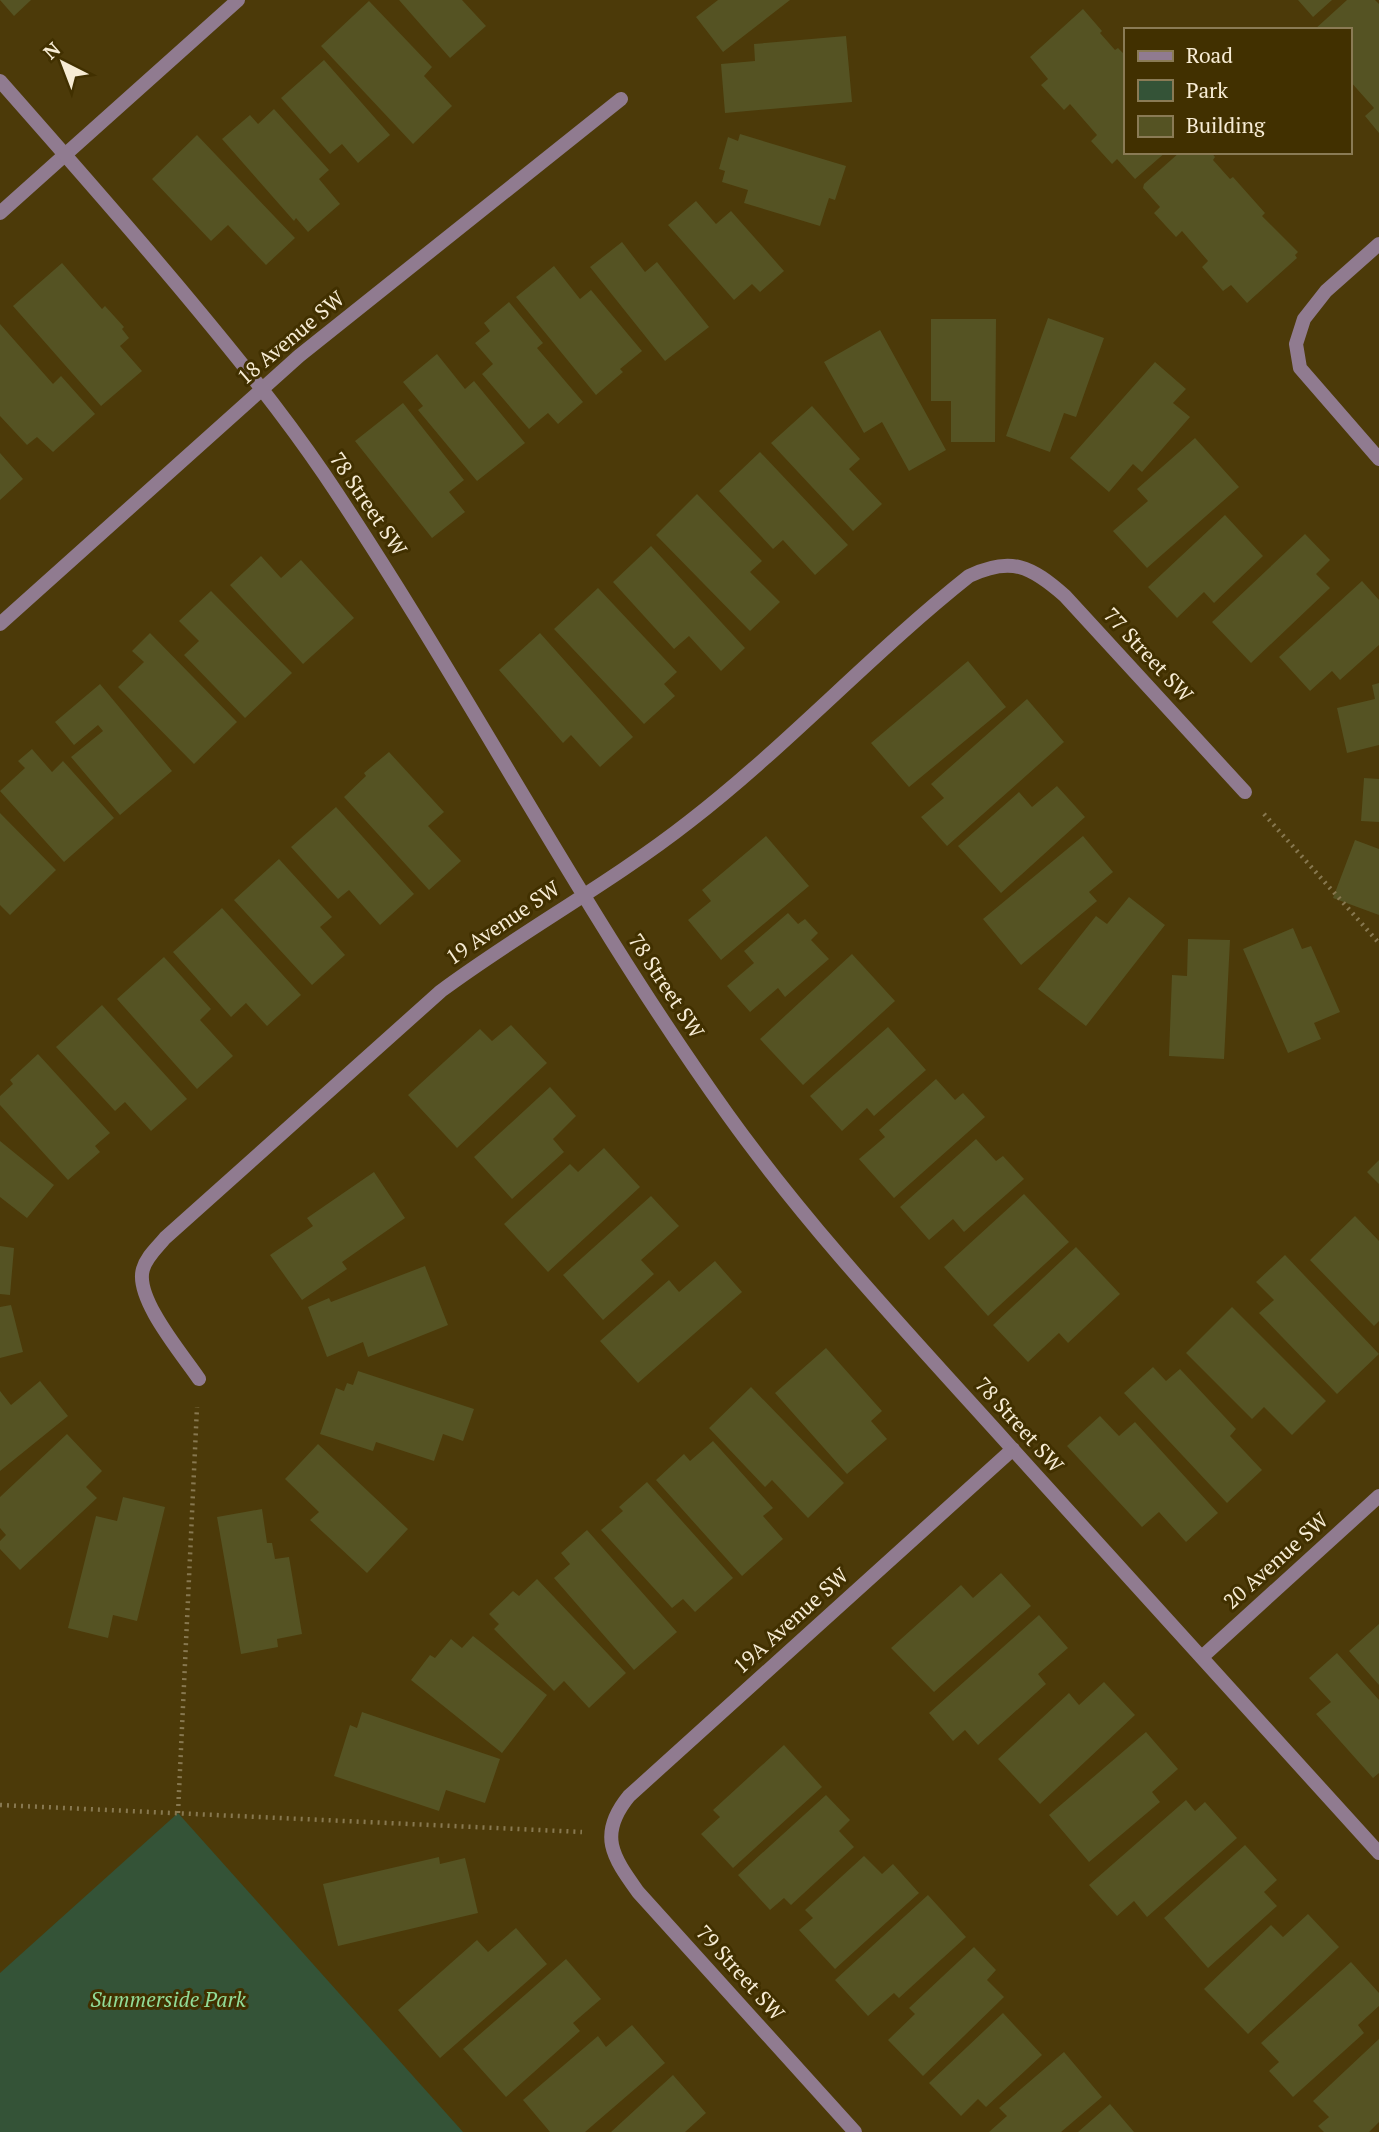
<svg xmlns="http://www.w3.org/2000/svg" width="1379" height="2132" font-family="'PT Serif',serif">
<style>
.green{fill:#345337}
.building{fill:#555323}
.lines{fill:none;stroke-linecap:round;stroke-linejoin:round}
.path{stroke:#877850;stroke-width:4.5;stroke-dasharray:2 5;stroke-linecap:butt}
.lane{stroke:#907b90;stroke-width:14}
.street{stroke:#907b90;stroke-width:14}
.labels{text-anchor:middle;stroke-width:6;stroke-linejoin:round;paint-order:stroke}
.street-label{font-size:21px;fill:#f7ecd4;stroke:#413000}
.park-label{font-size:21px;font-style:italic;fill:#91dc98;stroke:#413000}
</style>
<rect width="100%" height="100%" fill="#4c3a09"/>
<path class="green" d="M178,1813L463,2132H0V1973Z"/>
<path class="building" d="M0,0H31L14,16Z
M399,0H462L486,26L450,58Z
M718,0H790L723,52L696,17Z
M1298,0H1332L1313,17Z
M1347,0H1375L1379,4V133L1365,116L1374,108L1349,80V30H1314Z
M369,1L432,67L424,76L452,106L413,144L321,46Z
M1083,9L1102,31L1100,33L1115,50L1118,48L1125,55V152H1166L1135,179L1117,159L1112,164L1091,141L1097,135L1070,104L1064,110L1041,85L1048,79L1030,57Z
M846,36L852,102L725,113L721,64L755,61L754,44Z
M324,60L390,135L358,163L342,144L330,154L281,98Z
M274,109L329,170L319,179L340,204L308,232L296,218L294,221L222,139L250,115L258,124Z
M740,134L846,166L835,200L829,198L820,226L744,203L748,190L722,182L725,171L719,169L728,137L738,141Z
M197,135L295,238L266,265L228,225L211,241L152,179Z
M1180,152H1211L1215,157L1213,160L1230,179L1233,177L1265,213L1262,216L1298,252L1295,255L1297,258L1247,303L1231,285L1223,291L1202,267L1208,261L1182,231L1176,237L1154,213L1160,207L1143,188L1144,184Z
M696,201L716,224L731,211L784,271L760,292L752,284L734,300L668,225Z
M622,242L645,272L657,262L709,327L665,361L590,267Z
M62,263L102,309L105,306L124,327L122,329L129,338L120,346L142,371L101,406L13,306Z
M554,266L580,299L591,290L642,351L620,369L623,372L596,395L516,297Z
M509,302L543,343L537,348L583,402L558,424L548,413L529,429L482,374L493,364L475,343L490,331L484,323Z
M1048,318L1104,338L1076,417L1064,413L1050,452L1006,436Z
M931,319H996L995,442H951V401H931Z
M0,324L53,384L61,376L95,414L53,452L37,437L27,445L0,416Z
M880,330L946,450L909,471L882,422L864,433L824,362Z
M437,354L465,389L474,381L525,443L477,481L418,410L423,406L403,382Z
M1155,362L1186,389L1173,403L1190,417L1142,472L1133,464L1109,492L1070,458Z
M403,403L464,480L449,492L465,512L432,538L355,441Z
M812,406L860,459L849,469L882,504L853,531L771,443Z
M1195,438L1239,487L1147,568L1113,531L1148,501L1137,489Z
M760,452L848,545L815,575L783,540L773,549L719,491Z
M0,453L23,479L0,500Z
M697,494L762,561L750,572L780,602L750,631L656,535Z
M1225,515L1263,556L1214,603L1204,592L1177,618L1148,587Z
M1305,534L1330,560L1316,574L1330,588L1251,663L1212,622Z
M651,546L745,648L721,671L689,636L674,649L613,582Z
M261,556L281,578L301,560L354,618L303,664L230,585Z
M1362,581L1379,600V645L1340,680L1332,671L1310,691L1279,657Z
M598,588L677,672L664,684L675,696L644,724L554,629Z
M211,591L292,673L245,718L184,655L199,641L179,621Z
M150,633L237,722L194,764L118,687L144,662L132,651Z
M540,633L633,737L600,767L571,735L563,743L499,670Z
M968,661L1006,707L909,787L871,743Z
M1379,683V745L1347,753L1337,708L1375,699L1372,685Z
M100,684L172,771L120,815L71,757L103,731L98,725L74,745L55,722Z
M1027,699L1064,742L947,846L921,817L944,798L931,784Z
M32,749L52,772L63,761L114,818L64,862L0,791L25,768L18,761Z
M389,752L444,812L428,826L461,861L429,890L344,797L366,776L364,773Z
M1364,778L1379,779V822L1361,821Z
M1057,786L1085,817L1001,893L958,846L1019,792L1032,807Z
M336,807L414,894L380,925L349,890L338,899L291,847Z
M0,813L56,870L10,915L0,905Z
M766,836L809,886L721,960L688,920L711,901L702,890Z
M1083,836L1113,872L1089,892L1097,901L1021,965L983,919Z
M1355,840L1379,849V915L1333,898Z
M279,859L332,917L320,927L345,955L312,985L234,900Z
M1129,897L1165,925L1086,1026L1038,989L1096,916L1107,924Z
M222,908L301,995L267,1026L246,1003L231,1017L173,952Z
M788,913L798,924L805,919L818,933L811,940L829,959L785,997L778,988L750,1012L727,986L754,963L744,951Z
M1293,928L1302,949L1311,946L1340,1012L1314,1023L1321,1039L1288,1053L1243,949Z
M1188,939L1230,940L1224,1059L1169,1056L1172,975L1187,976Z
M852,954L895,1001L803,1085L760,1039Z
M164,957L211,1009L200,1020L233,1056L197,1089L117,999Z
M102,1005L187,1099L151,1131L125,1102L115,1111L56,1047Z
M511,1025L547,1063L457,1148L408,1095L480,1029L492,1041Z
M888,1027L926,1070L874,1116L867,1108L842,1131L810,1096Z
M38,1054L110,1133L95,1146L100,1152L68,1180L0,1105V1096L13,1084L10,1080Z
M936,1079L955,1100L963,1093L985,1117L894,1198L859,1159L885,1137L879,1130Z
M550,1087L576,1116L553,1139L564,1152L512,1199L474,1157Z
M976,1139L996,1161L1003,1156L1024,1179L964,1232L953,1219L929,1240L900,1207Z
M0,1141L54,1185L27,1218L0,1197Z
M604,1148L640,1187L548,1272L504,1224L570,1164L578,1172Z
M1379,1160V1184L1367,1172Z
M374,1172L405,1218L342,1262L347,1269L302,1300L270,1255L313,1226L307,1218Z
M1024,1194L1069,1242L988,1316L944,1267Z
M651,1196L679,1226L641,1260L654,1274L603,1320L563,1275Z
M1355,1216L1379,1241V1321L1374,1326L1310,1260Z
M0,1246L14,1248L10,1295L0,1294Z
M1076,1247L1120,1294L1068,1343L1059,1333L1028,1362L993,1325Z
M1285,1255L1379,1354L1337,1394L1259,1313L1274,1300L1256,1282Z
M715,1261L742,1292L638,1383L600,1341L669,1280L679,1292Z
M425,1266L448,1325L368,1357L363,1342L327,1357L308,1307L329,1298L331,1302Z
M11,1305L23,1352L0,1358V1307Z
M1232,1307L1326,1401L1292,1435L1264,1407L1252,1419L1186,1353Z
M826,1348L882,1411L871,1421L887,1439L847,1474L775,1393Z
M1153,1367L1166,1381L1180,1369L1236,1429L1230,1436L1262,1470L1227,1503L1124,1393Z
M358,1371L474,1409L463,1441L443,1434L434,1461L376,1442L373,1451L320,1434L336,1388L344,1391L347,1383L353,1385Z
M40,1381L68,1416L0,1471V1391L11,1405Z
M751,1387L844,1483L808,1518L772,1480L765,1487L709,1428Z
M1100,1416L1119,1436L1135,1422L1218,1513L1186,1542L1159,1512L1142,1527L1067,1446Z
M67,1434L102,1471L86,1487L97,1498L20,1570L0,1549V1541L6,1535L0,1528V1497Z
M713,1441L773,1508L763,1516L783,1539L742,1576L656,1480L684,1454L690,1461Z
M318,1444L408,1529L367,1573L310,1520L319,1512L285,1479Z
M647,1482L733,1578L695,1612L683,1599L672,1608L601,1530L623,1511L619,1507Z
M123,1497L165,1507L137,1621L113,1615L108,1638L68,1628L96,1516L117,1521Z
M262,1509L267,1543H272L275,1559L289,1557L302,1634L277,1639L278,1647L241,1654L217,1517Z
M587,1530L677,1632L634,1670L554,1578L570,1564L561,1553Z
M1001,1573L1031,1606L934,1692L891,1648L961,1585L973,1598Z
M537,1579L626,1673L589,1708L564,1681L554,1691L494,1629L499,1624L489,1614L513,1591L519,1596Z
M1039,1615L1068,1648L1038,1674L1046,1684L978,1745L965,1730L953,1741L929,1713Z
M1379,1624V1685L1349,1651Z
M473,1636L547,1695L502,1753L411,1680L430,1655L435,1658L451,1639L462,1648Z
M1337,1653L1379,1700V1773L1373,1778L1316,1714L1331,1702L1309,1678Z
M1104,1682L1135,1715L1040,1804L998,1759L1069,1693L1079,1705Z
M362,1712L500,1759L485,1803L446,1790L439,1811L334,1776L350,1725L357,1728Z
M1146,1732L1178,1769L1152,1792L1160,1802L1089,1862L1049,1815Z
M784,1745L822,1787L733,1868L701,1834L720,1817L713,1810Z
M826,1795L850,1820L839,1831L854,1847L791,1905L784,1898L770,1910L738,1875Z
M1186,1800L1195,1811L1205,1802L1237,1838L1147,1917L1134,1901L1117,1916L1089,1885Z
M1245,1845L1277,1880L1264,1892L1277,1906L1208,1968L1164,1918Z
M864,1856L882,1874L893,1864L919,1893L835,1969L799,1930L813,1918L805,1910Z
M439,1857L440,1864L465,1858L478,1913L338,1946L323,1884Z
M928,1895L966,1937L899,1998L894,1993L868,2016L835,1980Z
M1308,1914L1339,1947L1248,2034L1204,1989L1271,1925L1283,1937Z
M516,1928L547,1964L440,2058L398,2010L477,1940L488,1952Z
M974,1947L996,1970L987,1980L1004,1997L923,2076L888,2040L915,2014L909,2008Z
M566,1959L601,1999L573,2023L580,2031L506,2097L463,2049Z
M1351,1962L1379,1993V2006L1358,2025L1364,2033L1293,2097L1269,2071L1279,2062L1261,2043Z
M1003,2013L1042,2055L986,2107L978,2099L961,2116L929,2083Z
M632,2025L665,2063L585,2132H550L523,2100L598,2036L606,2047Z
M1379,2039V2122L1369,2132H1324L1318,2126L1329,2117L1313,2101Z
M1064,2052L1102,2097L1061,2132H989L1007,2116L999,2108Z
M673,2075L706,2113L685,2132H611Z
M1110,2104L1134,2132H1078Z"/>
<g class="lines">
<path class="path" d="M1264,814L1379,943
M0,1805L582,1832
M178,1813L197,1407"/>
<path class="lane" d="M0,213L238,0
M1379,244L1326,291L1304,319L1296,344L1300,368L1379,459"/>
<path class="street" d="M0,81C60,149 120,217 178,286C229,347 279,408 324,474C465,683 580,909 728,1115C809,1228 905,1330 999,1434C1125,1574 1252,1713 1379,1853
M0,624L299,356L621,99
M199,1379C183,1355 134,1298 143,1269C147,1256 157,1248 165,1238L441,991C522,931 611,883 690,821C788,745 872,653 969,576C1011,556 1031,566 1065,596L1245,792
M1202,1657L1379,1496
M855,2132L638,1892C613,1857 597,1835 629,1796L1013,1449"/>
</g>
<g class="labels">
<g class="street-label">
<text transform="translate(291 338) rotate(-40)" y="7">18 Avenue SW</text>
<text transform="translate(368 504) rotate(56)" y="7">78 Street SW</text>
<text transform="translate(1148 655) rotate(47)" y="7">77 Street SW</text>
<text transform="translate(503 923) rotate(-34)" y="7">19 Avenue SW</text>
<text transform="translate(666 986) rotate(57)" y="7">78 Street SW</text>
<text transform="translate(1019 1425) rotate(48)" y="7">78 Street SW</text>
<text transform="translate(1276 1561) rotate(-42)" y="7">20 Avenue SW</text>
<text transform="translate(791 1621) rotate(-42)" y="7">19A Avenue SW</text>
<text transform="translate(740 1973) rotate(48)" y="7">79 Street SW</text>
</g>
<g class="park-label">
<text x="168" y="2007">Summerside Park</text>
</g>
</g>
<rect x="1124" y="28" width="228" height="126" fill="#413000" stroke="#8a7b55" stroke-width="2"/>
<rect x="1138" y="51" width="35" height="10" fill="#907b90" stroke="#8a7b55" stroke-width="2"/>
<text x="1186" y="63" font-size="21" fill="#f7ecd4">Road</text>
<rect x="1138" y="80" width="35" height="21" fill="#345337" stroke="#8a7b55" stroke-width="2"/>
<text x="1186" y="98" font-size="21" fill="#f7ecd4">Park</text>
<rect x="1138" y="116" width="35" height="21" fill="#555323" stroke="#8a7b55" stroke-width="2"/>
<text x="1186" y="133" font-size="21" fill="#f7ecd4">Building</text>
<g transform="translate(63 63) rotate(318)" stroke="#413000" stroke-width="5" paint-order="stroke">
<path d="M0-5L12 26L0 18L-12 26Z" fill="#f7ecd4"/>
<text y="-10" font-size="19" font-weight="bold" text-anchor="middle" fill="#f7ecd4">N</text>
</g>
</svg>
